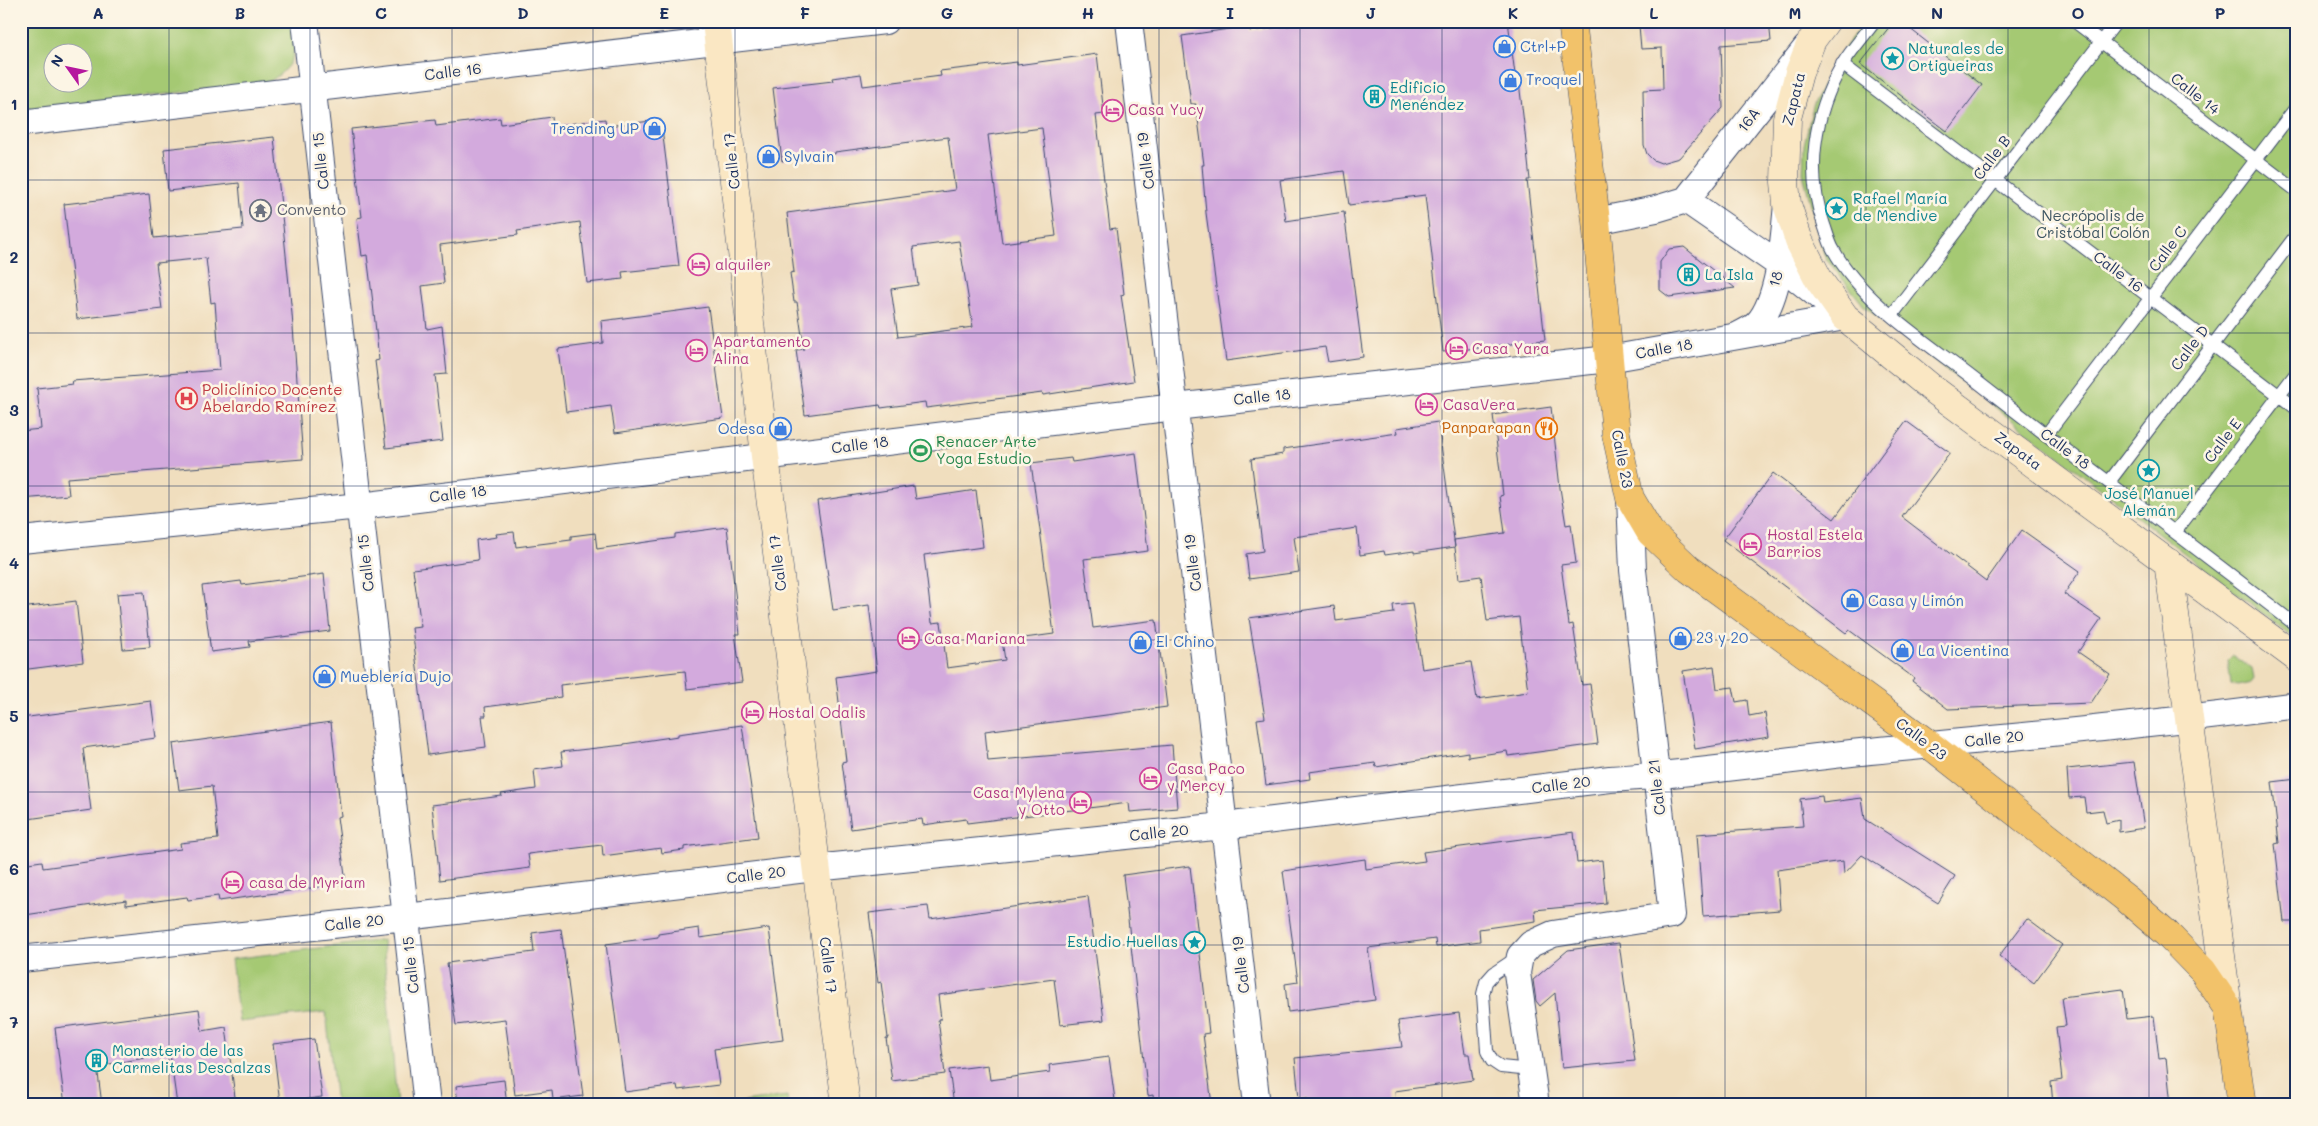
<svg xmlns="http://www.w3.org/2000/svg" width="2318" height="1126" font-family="Mali,sans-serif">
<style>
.green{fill:#a5c973;stroke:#607c68;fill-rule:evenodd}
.building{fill:#d3aadd;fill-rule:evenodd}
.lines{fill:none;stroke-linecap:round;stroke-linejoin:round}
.lane-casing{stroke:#3b496c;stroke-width:14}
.street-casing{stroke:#3b496c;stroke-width:28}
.secondary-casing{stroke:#3b496c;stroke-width:29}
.primary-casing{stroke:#3b496c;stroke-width:29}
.lane{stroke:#fff;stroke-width:12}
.street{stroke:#fff;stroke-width:26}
.secondary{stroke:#fae7c3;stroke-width:28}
.primary{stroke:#f2c26a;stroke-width:28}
.grid{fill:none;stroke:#1b2f5e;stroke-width:1;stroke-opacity:0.55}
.labels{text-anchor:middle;stroke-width:5;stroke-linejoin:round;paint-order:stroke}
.shop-label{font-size:15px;fill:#366cbe;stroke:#fcf5e5;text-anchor:start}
.culture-label{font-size:15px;fill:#0d838f;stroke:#fcf5e5;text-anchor:start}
.street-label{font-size:15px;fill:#1b2f5e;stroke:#fcf5e5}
.hotel-label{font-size:15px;fill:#b23c85;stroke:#fcf5e5;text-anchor:start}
.worship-label{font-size:15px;fill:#5b616d;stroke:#fcf5e5;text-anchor:start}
.park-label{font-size:15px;fill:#3e5663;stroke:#fcf5e5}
.health-label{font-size:15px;fill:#be3a42;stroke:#fcf5e5;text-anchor:start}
.food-label{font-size:15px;fill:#c56008;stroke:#fcf5e5;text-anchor:end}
.leisure-label{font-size:15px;fill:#27864d;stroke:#fcf5e5;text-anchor:start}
.neatline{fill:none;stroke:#1b2f5e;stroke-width:2}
.grid-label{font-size:16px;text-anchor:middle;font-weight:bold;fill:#1b2f5e}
</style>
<rect width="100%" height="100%" fill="#fcf5e5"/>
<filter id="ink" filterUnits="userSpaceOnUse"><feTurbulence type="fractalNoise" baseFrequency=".02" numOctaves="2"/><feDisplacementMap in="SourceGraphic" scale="10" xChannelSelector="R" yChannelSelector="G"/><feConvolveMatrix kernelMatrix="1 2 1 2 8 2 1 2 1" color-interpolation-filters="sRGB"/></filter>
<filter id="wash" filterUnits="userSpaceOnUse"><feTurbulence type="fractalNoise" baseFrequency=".0096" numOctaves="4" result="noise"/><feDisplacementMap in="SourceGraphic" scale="20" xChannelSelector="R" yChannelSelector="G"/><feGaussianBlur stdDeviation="1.12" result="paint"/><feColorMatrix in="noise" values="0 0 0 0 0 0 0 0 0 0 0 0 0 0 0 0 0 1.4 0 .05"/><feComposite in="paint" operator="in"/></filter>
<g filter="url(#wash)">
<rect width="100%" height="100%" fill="#f0debe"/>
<path class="green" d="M21,21H293C296,52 297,64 269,82L21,111ZM52,52H82V82H52Z
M1865,21H2297V640L1865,307L1825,257L1803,174L1804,145L1813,106L1834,62Z
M2233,655L2252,669L2254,679L2251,683L2237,686L2231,684L2228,660Z
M383,940L397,1105H336L326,1012L239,1022L231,959Z
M787,1096L788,1105H721Z"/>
<g id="blocks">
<path class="building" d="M1323,21H1508L1516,82H1519L1524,124L1530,180H1527L1545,340L1443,352L1425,195L1349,205L1344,171L1280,180L1286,221L1344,212L1363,357L1328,362L1325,347L1226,361L1206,213L1202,165H1204L1196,104H1191L1182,36L1249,26L1250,31Z
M1683,21H1769L1771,41L1721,45L1723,108L1679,158L1661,163L1653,160L1647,154L1644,145L1643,90L1663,89L1662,48L1641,49L1639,25Z
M1894,21H1900L1982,85L1947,131L1860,64Z
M1097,54L1104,114L1096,115L1110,229L1116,228L1124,294L1121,295L1134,381L1043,395L1042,393L926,408L925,402L881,408L880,405L805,415L796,350L804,349L797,302H794L790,273L794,272L787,213L955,190L948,137L835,152V154L782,161L773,88L833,81L832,78L861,74L863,86L941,76L940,71L1017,62V65ZM1042,128L1056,236L1002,243L988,135ZM959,241L973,327L898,337L891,289L918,285L913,247Z
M552,117L553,126L605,119L606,126L661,120L679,266L622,272L623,279L587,283L580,222L517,231L518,235L440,245L444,283L422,286L427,329L442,326L447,374L435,375L443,441L386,448L375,361L379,360L373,303L367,255L362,256L357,218L362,217L351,129L435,120L436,126L500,118L501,124Z
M274,137L292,314L303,459L67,478L69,495L21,499V431L41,429L37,388L73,384L72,381L220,370L215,302L211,303L206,258L156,263L162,309L77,319L64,204L149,194L154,238L243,229L239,183L168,191L164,149Z
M1684,247L1735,288L1669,297L1660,290V262L1669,249Z
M708,307L723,418L615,433L611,406L566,412L558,349L603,343L601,321Z
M1551,407L1560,488L1566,525L1571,524L1576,563L1561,565L1569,625L1573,624L1582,685L1590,684L1598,744L1508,756L1507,751L1468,757V752L1376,767L1375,763L1309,772L1310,779L1266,785L1257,719L1265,718L1249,618L1334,606L1336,621L1394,613L1393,605L1412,603L1422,669L1471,662L1477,699L1528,692L1519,617L1487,621L1481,576L1459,579L1454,540L1505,533L1500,496L1503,495L1493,415Z
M1906,421L1950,453L1902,517L1986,581L2022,530L2080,571L2064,594L2101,619L2078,652L2110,674L2091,703L1948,709L1912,681L1914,678L1849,630L1846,633L1723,540L1773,473L1834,519Z
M1438,422L1455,547L1414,553V551L1385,555L1384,551L1360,555L1357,528L1294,537L1299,572L1249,579L1246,554L1263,551L1251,459L1283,454V449L1398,433L1397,428Z
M1136,453L1148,551L1084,559L1093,628L1156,620L1167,707L985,731L988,761L1172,745L1177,808L1130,812L1129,803L967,823L966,819L923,825L922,819L851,829L842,762L846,761L836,677L877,671L869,605L833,610L817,501L914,486L916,499L976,490L983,547L924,555L932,623L941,622L947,668L1005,660L1002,641L1054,634L1031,463L1071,458L1072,462Z
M727,527L740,634H735L742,682L687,689L685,671L560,685L561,697L485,707L486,716H482L486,747L428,755L412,628L421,627L413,569L478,560L476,540L497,537L496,534L514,532L516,547L571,540V536L595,533L597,549L675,538V534Z
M324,574L330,631L249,641L250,647L211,652L202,586L241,581L242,585Z
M144,592L150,647L123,649L117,594Z
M76,601L83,662L21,670V608Z
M1714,666L1717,689L1733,687L1736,702L1747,700L1749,716L1765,713L1769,737L1695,749L1683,671Z
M151,701L156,738L83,748L91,810L21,820V718Z
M331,722L341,816L337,817L346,883L219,901L218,896L188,900L187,897L126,905V900L25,915L21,864L42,861L43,868L181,849L180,843L218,839L212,786L179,790L173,744Z
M742,725L758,837L684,847V850L662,853L661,848L603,856L602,845L528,854L530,868L440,880L432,805L502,796L501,794L536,789L534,770L563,766L561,752L624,745V744L678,736V734Z
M2134,762L2144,828L2119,832V820L2106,823L2103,810L2086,812L2084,797L2069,798L2067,769Z
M2297,779V922H2284L2275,844L2279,843L2272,782Z
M1822,796L1823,803L1862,798L1865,819L1955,876L1938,903L1862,855L1844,874L1843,861L1777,870L1780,910L1703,916L1697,834L1803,826L1800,799Z
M1574,832L1577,863L1602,860L1606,903L1535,910L1536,921L1479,929L1480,941L1436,947L1435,939L1368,948L1375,1000L1288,1012L1285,984L1298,982L1283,871L1365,859L1366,869L1425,861L1423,852Z
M1190,866L1209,1033L1203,1034L1212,1105H1154L1153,1095L1148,1096L1123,875Z
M1088,896L1104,1020L1060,1025L1054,979L938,995L941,1019H938L945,1074L892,1081L886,1038H888L881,982L878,983L869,913L928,906L930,919Z
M2027,919L2062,945L2034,983L1999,956Z
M699,928L700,938L769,928L783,1040L714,1049L719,1085L678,1090L677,1085L625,1092L606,944L658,937V934Z
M561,929L583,1096L553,1100L552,1090L515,1095L505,1019L456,1025L447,963L534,952L532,933Z
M1619,943L1635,1061L1562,1068L1555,993L1540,1006L1536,1001L1533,980L1568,950Z
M2123,989L2127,1019L2154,1016L2159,1059L2166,1058L2171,1105H2053L2051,1082L2062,1080L2056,1027L2066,1026L2062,997Z
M199,1009L202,1031L226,1027L236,1105H177L170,1054L97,1066L102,1105H65L55,1028Z
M1459,1013L1465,1054H1469L1473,1080L1395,1091L1396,1105H1307V1098L1299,1099L1295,1058L1402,1047L1398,1021Z
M314,1039L322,1097L280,1103L273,1044Z
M1109,1057L1115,1100L1097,1103V1105H1004V1099L954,1105L949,1070L988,1065L990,1080L1050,1072L1049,1065Z
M504,1080L507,1105H458L456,1086Z"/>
</g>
</g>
<g filter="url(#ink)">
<use href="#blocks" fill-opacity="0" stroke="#3b496c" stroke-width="1"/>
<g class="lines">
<defs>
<path id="lane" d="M1875,21C1864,36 1851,50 1842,65C1814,114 1805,172 1824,225C1827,233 1829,242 1833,249C1863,304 1930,344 1979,383C2084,465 2192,544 2297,626
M2074,21L2297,191
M1842,64L2297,409
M1892,315L2117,21
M2046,435L2297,106
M2109,482L2297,234
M2176,531L2297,372
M1518,957L1494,973L1486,982L1483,994L1487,1051L1492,1061L1501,1067L1531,1070"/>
<path id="street" d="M305,21L427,1105
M1129,21L1257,1105
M21,123L885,21
M1686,200L1780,265L1835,309
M1596,221L1656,209L1686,200L1806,48
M1737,336C1744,332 1752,329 1757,324C1780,300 1784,236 1787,204
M21,540L360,506L1175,407L1609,359L1845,317
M21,959L406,917L815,868L1224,826L1610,779C1694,774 1777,761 1861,752C2007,737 2152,725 2297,705
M1536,1105L1517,973L1520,956L1531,944L1553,934L1672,915L1633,570L1630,498"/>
<path id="secondary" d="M716,21L765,456L846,1105
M1826,21L1812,40L1799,73L1787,118L1785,182L1787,204L1799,241L1819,280L1845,317L1934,390L2297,658
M2168,562L2228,1008"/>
<path id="primary" d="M1572,21L1596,221L1616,434L1630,498L1650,532L1689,569L1930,745L2128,900L2167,934L2203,971L2228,1008L2242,1105"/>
</defs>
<use href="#lane" class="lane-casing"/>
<use href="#street" class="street-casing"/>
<use href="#secondary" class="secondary-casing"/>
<use href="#primary" class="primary-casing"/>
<use href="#lane" class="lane"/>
<use href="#street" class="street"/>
<use href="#secondary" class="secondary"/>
<use href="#primary" class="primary"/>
</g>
</g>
<path class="grid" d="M169,21V1105M310,21V1105M452,21V1105M593,21V1105M735,21V1105M876,21V1105M1018,21V1105M1159,21V1105M1300,21V1105M1442,21V1105M1583,21V1105M1725,21V1105M1866,21V1105M2008,21V1105M2149,21V1105M21,180H2297M21,333H2297M21,486H2297M21,640H2297M21,792H2297M21,945H2297"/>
<defs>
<symbol id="shop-ring" viewBox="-11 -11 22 22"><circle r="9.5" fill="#fcf5e5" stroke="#3f7fe0" stroke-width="1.5"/><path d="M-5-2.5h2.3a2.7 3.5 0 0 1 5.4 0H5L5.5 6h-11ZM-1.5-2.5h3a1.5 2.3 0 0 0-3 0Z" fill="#3f7fe0"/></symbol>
<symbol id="sight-ring" viewBox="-11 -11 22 22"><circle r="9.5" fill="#fcf5e5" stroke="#0f9aa8" stroke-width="1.5"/><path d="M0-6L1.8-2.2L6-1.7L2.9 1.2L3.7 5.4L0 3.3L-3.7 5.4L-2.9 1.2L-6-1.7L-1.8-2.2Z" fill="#0f9aa8"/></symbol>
<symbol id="building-ring" viewBox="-11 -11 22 22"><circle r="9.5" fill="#fcf5e5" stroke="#0f9aa8" stroke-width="1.5"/><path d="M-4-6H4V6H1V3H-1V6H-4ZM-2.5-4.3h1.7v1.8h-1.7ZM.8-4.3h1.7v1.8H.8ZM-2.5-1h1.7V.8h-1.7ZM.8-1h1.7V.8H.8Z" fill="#0f9aa8"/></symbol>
<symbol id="hotel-ring" viewBox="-11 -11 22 22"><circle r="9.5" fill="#fcf5e5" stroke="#d1479c" stroke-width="1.5"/><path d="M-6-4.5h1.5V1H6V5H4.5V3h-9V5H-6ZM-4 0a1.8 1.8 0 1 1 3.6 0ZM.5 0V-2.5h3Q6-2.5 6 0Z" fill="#d1479c"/></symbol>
<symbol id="temple-ring" viewBox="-11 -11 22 22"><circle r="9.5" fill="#fcf5e5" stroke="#6b7280" stroke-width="1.5"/><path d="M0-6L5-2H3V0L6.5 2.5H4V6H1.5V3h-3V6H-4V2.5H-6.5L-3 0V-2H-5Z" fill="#6b7280"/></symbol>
<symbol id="hospital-ring" viewBox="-11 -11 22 22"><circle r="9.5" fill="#fcf5e5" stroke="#e0444e" stroke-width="1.5"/><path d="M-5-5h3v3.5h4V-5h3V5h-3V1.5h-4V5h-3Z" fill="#e0444e"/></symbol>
<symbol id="restaurant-ring" viewBox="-11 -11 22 22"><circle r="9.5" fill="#fcf5e5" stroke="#e8710a" stroke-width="1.5"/><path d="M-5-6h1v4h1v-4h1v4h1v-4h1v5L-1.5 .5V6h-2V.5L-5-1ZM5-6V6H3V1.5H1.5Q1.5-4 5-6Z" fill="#e8710a"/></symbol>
<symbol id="stadium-ring" viewBox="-11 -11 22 22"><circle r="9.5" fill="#fcf5e5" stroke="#2e9e5b" stroke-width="1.5"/><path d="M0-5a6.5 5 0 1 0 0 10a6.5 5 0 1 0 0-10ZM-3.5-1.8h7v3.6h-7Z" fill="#2e9e5b"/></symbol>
</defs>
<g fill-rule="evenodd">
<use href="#shop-ring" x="1492" y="34" width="25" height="25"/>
<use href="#sight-ring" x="1880" y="46" width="25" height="25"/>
<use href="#shop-ring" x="1498" y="68" width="25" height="25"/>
<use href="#building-ring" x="1362" y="84" width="25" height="25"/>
<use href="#hotel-ring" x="1100" y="98" width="25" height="25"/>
<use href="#shop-ring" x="642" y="116" width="25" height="25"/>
<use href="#shop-ring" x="756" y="144" width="25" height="25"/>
<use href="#sight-ring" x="1824" y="196" width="25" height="25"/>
<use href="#temple-ring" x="248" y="198" width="25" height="25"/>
<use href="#hotel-ring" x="686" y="252" width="25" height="25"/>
<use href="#building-ring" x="1676" y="262" width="25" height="25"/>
<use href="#hotel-ring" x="1444" y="336" width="25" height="25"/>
<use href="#hotel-ring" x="684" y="338" width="25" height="25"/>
<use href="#hospital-ring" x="174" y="386" width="25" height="25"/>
<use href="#hotel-ring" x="1414" y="392" width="25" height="25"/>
<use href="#restaurant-ring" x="1534" y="416" width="25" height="25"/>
<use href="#shop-ring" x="768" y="416" width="25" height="25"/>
<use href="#stadium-ring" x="908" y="438" width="25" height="25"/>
<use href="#sight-ring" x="2136" y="458" width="25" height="25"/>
<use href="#hotel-ring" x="1738" y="532" width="25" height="25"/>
<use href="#shop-ring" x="1840" y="588" width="25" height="25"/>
<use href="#shop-ring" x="1668" y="626" width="25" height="25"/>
<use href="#hotel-ring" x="896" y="626" width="25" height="25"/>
<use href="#shop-ring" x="1128" y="630" width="25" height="25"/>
<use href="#shop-ring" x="1890" y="638" width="25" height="25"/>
<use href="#shop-ring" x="312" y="664" width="25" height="25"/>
<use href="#hotel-ring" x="740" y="700" width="25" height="25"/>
<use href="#hotel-ring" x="1138" y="766" width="25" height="25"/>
<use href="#hotel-ring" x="1068" y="790" width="25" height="25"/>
<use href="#hotel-ring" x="220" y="870" width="25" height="25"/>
<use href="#sight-ring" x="1182" y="930" width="25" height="25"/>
<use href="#building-ring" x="84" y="1048" width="25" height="25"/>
</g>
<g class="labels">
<g class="shop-label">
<text x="1520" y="52">Ctrl+P</text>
<text x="1526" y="85">Troquel</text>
<text x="639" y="134" text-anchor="end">Trending UP</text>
<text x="784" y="162">Sylvain</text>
<text x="765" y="434" text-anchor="end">Odesa</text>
<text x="1868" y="606">Casa y Limón</text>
<text x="1696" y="643">23 y 20</text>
<text x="1156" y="647">El Chino</text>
<text x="1918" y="656">La Vicentina</text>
<text x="340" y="682">Mueblería Dujo</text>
</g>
<g class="culture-label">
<text x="1908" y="54">Naturales de<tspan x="1908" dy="17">Ortigueiras</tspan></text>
<text x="1390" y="93">Edificio<tspan x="1390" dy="17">Menéndez</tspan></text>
<text x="1853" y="204">Rafael María<tspan x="1853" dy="17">de Mendive</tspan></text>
<text x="1705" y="280">La Isla</text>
<text x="2149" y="499" text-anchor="middle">José Manuel<tspan x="2149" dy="17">Alemán</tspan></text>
<text x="1178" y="947" text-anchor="end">Estudio Huellas</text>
<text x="112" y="1056">Monasterio de las<tspan x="112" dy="17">Carmelitas Descalzas</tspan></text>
</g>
<g class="street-label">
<text transform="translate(453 72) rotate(-7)" y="5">Calle 16</text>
<text transform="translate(2195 94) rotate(38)" y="5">Calle 14</text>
<text transform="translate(1794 99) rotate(-76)" y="5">Zapata</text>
<text transform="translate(1749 120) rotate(-52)" y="5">16A</text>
<text transform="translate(1992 158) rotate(-53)" y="5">Calle B</text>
<text transform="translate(321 161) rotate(-96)" y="5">Calle 15</text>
<text transform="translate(732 161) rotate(-96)" y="5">Calle 17</text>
<text transform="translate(1146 161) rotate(-97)" y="5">Calle 19</text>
<text transform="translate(2168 249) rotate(-53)" y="5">Calle C</text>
<text transform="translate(2118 272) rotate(37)" y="5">Calle 16</text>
<text transform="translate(1776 279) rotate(-73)" y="5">18</text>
<text transform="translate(2190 348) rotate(-53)" y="5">Calle D</text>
<text transform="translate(1664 349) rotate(-10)" y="5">Calle 18</text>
<text transform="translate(1262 397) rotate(-6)" y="5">Calle 18</text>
<text transform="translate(2223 441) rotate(-53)" y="5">Calle E</text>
<text transform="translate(860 445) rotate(-7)" y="5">Calle 18</text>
<text transform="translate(2065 449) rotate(37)" y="5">Calle 18</text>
<text transform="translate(2018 451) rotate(36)" y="5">Zapata</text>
<text transform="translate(1622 459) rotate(79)" y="5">Calle 23</text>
<text transform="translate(458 494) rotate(-7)" y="5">Calle 18</text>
<text transform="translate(366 563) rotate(-96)" y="5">Calle 15</text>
<text transform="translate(778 563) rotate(-97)" y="5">Calle 17</text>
<text transform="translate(1193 563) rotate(-97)" y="5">Calle 19</text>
<text transform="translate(1921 739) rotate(37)" y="5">Calle 23</text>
<text transform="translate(1994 739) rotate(-6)" y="5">Calle 20</text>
<text transform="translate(1561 785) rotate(-7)" y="5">Calle 20</text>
<text transform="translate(1657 787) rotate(-97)" y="5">Calle 21</text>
<text transform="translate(1159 833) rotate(-6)" y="5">Calle 20</text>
<text transform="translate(756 875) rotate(-7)" y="5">Calle 20</text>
<text transform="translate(354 923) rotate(-6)" y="5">Calle 20</text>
<text transform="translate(411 965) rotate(-96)" y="5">Calle 15</text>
<text transform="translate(828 965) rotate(83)" y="5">Calle 17</text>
<text transform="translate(1241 965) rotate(-97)" y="5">Calle 19</text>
</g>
<g class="hotel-label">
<text x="1128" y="115">Casa Yucy</text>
<text x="715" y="270">alquiler</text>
<text x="713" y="347">Apartamento<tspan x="713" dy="17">Alina</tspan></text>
<text x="1472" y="354">Casa Yara</text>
<text x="1443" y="410">CasaVera</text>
<text x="1767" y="540">Hostal Estela<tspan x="1767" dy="17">Barrios</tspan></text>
<text x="924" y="644">Casa Mariana</text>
<text x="768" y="718">Hostal Odalis</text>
<text x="1167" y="774">Casa Paco<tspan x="1167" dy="17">y Mercy</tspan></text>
<text x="1065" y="798" text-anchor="end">Casa Mylena<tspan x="1065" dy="17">y Otto</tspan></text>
<text x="249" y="888">casa de Myriam</text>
</g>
<g class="worship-label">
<text x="277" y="215">Convento</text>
</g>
<g class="park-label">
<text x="2093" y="221">Necrópolis de<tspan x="2093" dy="17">Cristóbal Colón</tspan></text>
</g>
<g class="health-label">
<text x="202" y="395">Policlínico Docente<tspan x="202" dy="17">Abelardo Ramírez</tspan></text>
</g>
<g class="food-label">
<text x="1531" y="433">Panparapan</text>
</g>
<g class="leisure-label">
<text x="936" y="447">Renacer Arte<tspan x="936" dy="17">Yoga Estudio</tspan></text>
</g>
</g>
<rect width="2318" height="1126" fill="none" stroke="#fcf5e5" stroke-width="55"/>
<g transform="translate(68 68) rotate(303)"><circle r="24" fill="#fcf5e5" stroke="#a2a6af"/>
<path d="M0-4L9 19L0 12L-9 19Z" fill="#b5179e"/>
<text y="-8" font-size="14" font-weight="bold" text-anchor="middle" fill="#1b2f5e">N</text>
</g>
<rect x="28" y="28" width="2262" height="1070" class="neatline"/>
<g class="grid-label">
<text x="98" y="19">A</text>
<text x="240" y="19">B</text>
<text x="381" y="19">C</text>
<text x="523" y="19">D</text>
<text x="664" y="19">E</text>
<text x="805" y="19">F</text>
<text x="947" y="19">G</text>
<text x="1088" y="19">H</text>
<text x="1230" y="19">I</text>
<text x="1371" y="19">J</text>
<text x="1513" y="19">K</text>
<text x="1654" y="19">L</text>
<text x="1795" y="19">M</text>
<text x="1937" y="19">N</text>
<text x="2078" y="19">O</text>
<text x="2220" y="19">P</text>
<text x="14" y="110">1</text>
<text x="14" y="263">2</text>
<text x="14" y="416">3</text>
<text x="14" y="569">4</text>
<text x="14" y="722">5</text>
<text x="14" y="875">6</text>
<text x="14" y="1028">7</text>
</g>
</svg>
